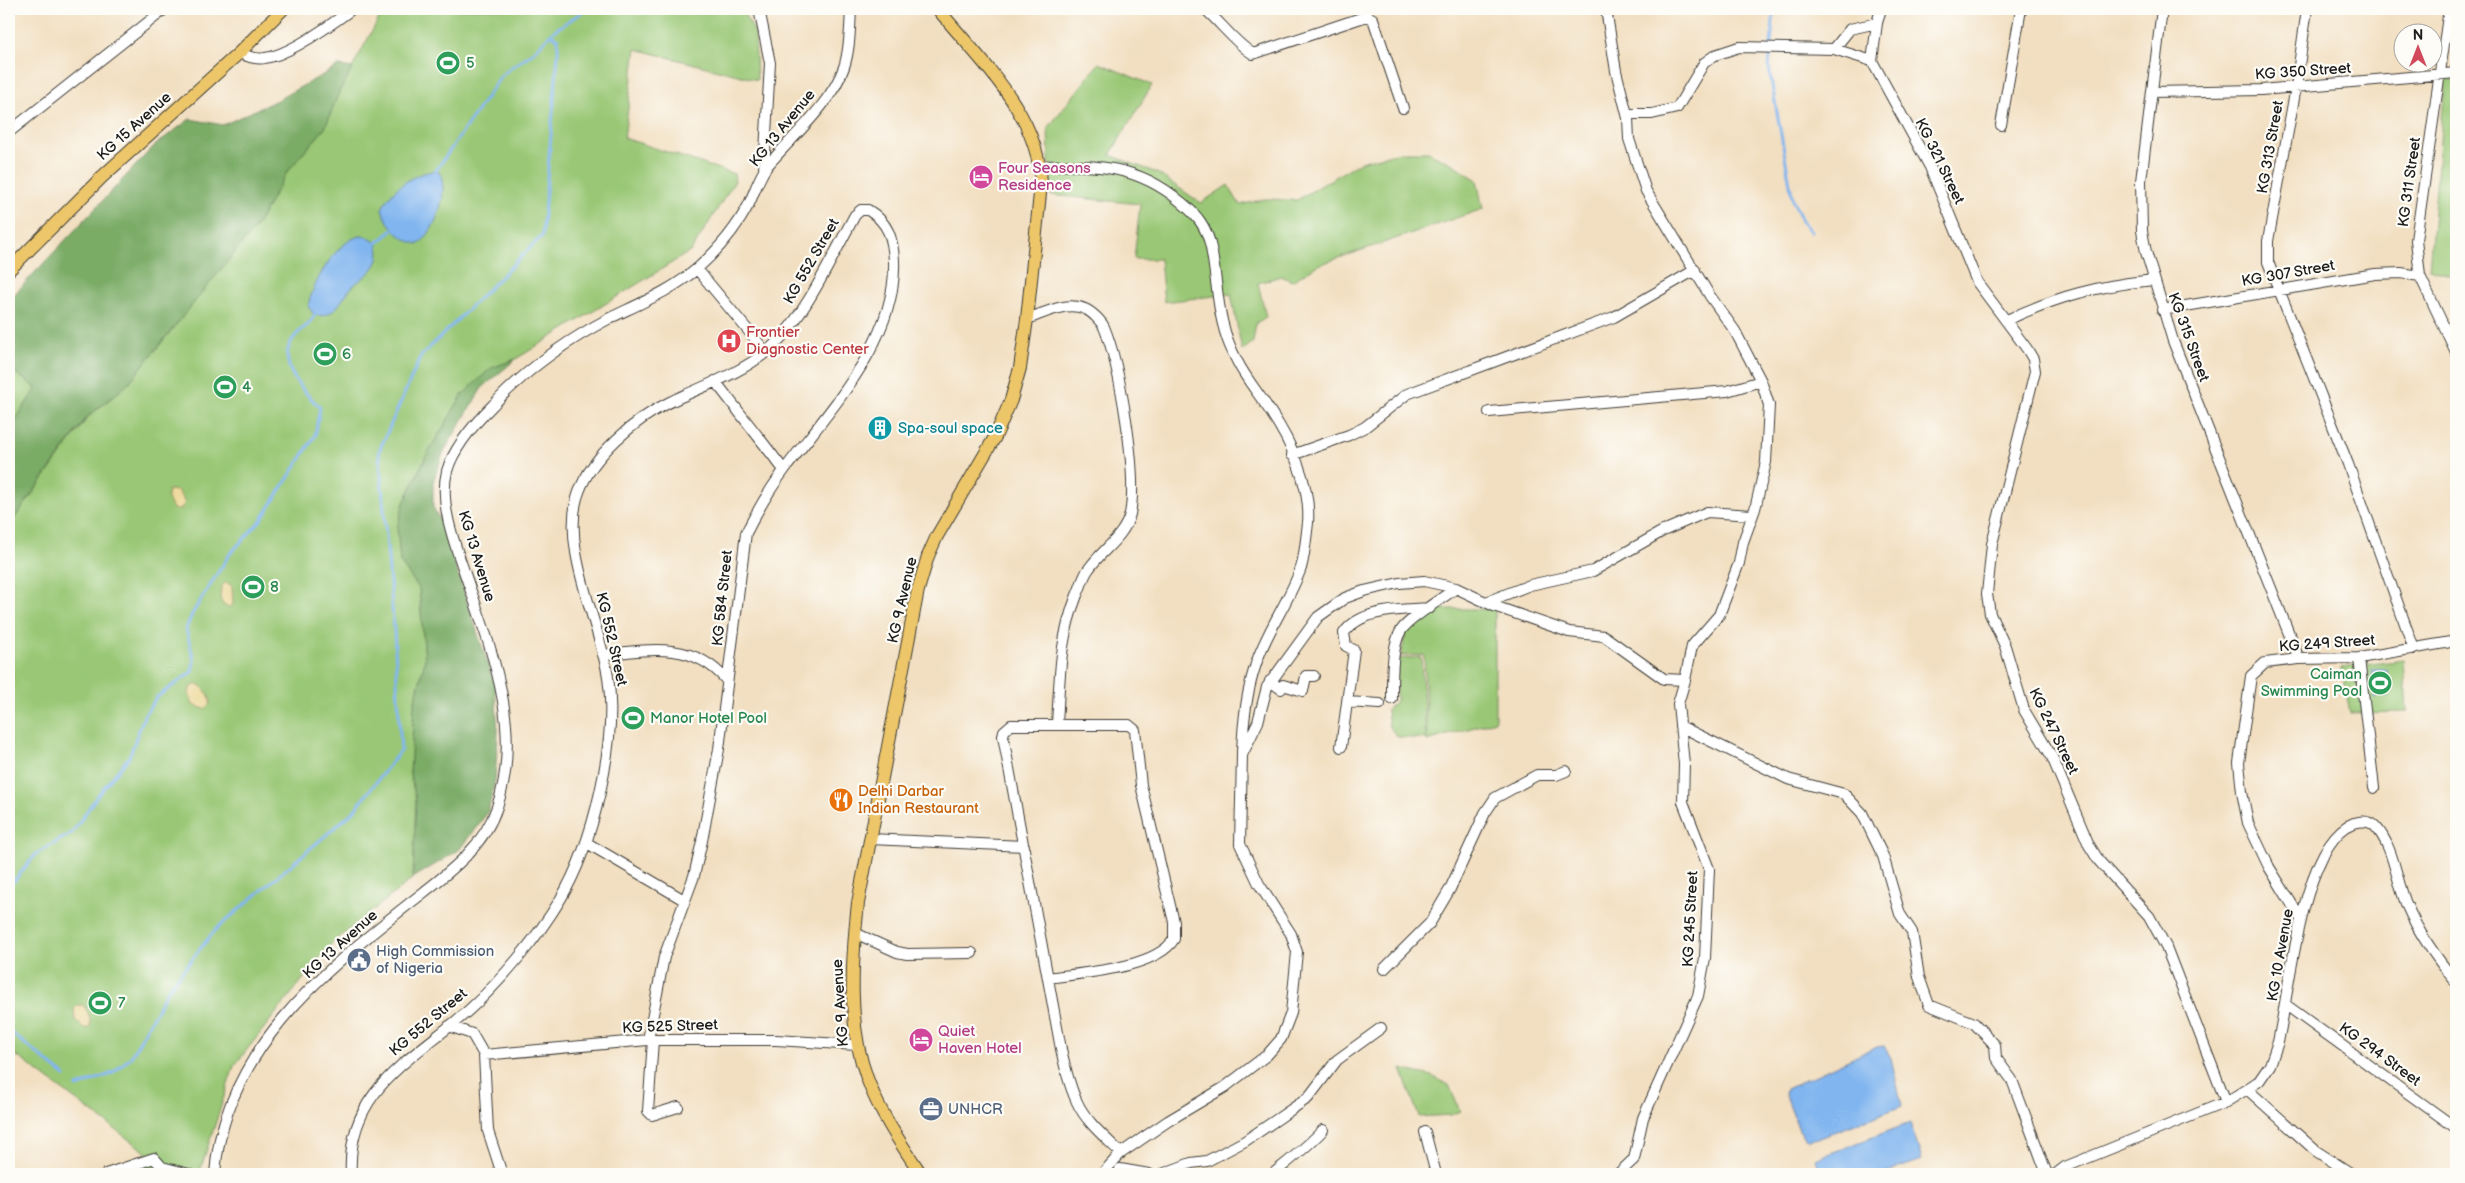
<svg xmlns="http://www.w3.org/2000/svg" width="2465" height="1183" font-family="'Balsamiq Sans',sans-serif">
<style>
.green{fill:#99c775;stroke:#5a7248}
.forest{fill:#7aac66;stroke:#4b6441}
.sand{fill:#eeda9e;stroke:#857b5d}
.water{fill:#81b5ef;stroke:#4e6886}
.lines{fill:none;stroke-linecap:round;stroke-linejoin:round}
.stream{stroke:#81b5ef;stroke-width:3}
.minor-casing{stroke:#3c3935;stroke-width:12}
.major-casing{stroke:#3c3935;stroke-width:14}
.minor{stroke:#fff;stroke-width:10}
.major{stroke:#ecc669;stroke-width:12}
.labels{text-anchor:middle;stroke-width:4.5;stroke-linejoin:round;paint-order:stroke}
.leisure-label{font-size:15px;fill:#27864d;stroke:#fdfcf7;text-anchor:start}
.street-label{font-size:15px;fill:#1c1c1c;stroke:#fdfcf7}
.hotel-label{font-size:15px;fill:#b23c85;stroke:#fdfcf7;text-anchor:start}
.health-label{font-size:15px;fill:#be3a42;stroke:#fdfcf7;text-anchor:start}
.culture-label{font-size:15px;fill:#0d838f;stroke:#fdfcf7;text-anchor:start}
.food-label{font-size:15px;fill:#c56008;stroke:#fdfcf7;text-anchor:start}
.service-label{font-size:15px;fill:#4e5e75;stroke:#fdfcf7;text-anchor:start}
</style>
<rect width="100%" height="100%" fill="#fdfcf7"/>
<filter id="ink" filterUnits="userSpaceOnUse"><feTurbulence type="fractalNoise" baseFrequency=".02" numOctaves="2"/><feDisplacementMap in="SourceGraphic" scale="10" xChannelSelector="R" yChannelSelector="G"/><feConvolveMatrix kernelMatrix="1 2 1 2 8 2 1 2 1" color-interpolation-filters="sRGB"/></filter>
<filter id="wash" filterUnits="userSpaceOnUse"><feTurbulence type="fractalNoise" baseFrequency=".0096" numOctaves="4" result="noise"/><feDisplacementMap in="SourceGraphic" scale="20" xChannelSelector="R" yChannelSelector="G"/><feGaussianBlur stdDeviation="1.12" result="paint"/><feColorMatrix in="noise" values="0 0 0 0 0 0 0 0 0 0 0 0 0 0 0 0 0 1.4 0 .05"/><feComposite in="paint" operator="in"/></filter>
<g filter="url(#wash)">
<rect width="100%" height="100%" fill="#f2dfc1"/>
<path class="green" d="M384,9H741L755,32L757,80L636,49L624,138L734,174L735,181L691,251L516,359L491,369L463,394L426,456L403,505L400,562L419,588L425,660L414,705L410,774L416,799L413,878L331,944L234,1066L200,1171L196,1174H129L147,1153L9,1050V526L88,417L127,385L257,225L287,172L325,128L339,92Z
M1099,63L1152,85L1110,155L1157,173L1201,203L1228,185L1240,205L1265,199L1297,200L1360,162L1400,152H1428L1453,164L1477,180L1483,209L1318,265L1292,281L1281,276L1258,283L1266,317L1256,323L1253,342L1242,351L1231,294L1164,302L1160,259H1134L1140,204L1050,195L1048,128Z
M2456,79V277L2429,269L2445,81Z
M9,368L36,388L9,430Z
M1437,609H1495V721L1427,741L1424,655L1401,656L1406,630Z
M1421,657L1426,739L1398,737L1389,727L1387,710L1396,701L1397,659Z
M2404,660L2407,712L2350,713L2341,668Z
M1401,1069L1432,1076L1449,1085L1460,1111L1450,1115L1419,1117Z"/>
<path class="forest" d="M339,66L353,68L339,92L325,128L287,172L257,225L127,385L87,417L9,526V430L36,388L9,368V300L155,145L190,119L223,125L275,101Z
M516,359L482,388L444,451L433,482V507L441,522L495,686L498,732L495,780L488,812L459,850L413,878L416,799L410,774L414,705L425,660L424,645L419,588L400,562L397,528L403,505L426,456L463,394L491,368Z"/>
<path class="sand" d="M168,490L178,491L185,503L180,510L173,509L167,497Z
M226,582L232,586L233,605L230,607L223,605L220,598L221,587Z
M197,684C203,686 212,697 210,704L205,709L193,705L189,695L190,688Z
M78,1005H83C87,1010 92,1020 90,1028H84L75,1020L74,1009Z"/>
<path class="water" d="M433,171L439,172C450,190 436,231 419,244C402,242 387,225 382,209C390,190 412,174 433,171Z
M360,236L367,237L377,243C384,264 369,273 355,284C341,296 337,320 314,315L308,306C313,283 335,242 360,236Z
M2387,669L2389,696L2373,698L2372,670Z
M1884,1046L1891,1058L1902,1106L1819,1138L1807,1140L1799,1130L1785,1094L1786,1089L1876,1047Z
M1910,1123L1922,1160L1882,1174H1820L1815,1159Z"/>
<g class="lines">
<path class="stream" d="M1774,9L1769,68L1793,201L1803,223L1811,232
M435,172L501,76L510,68L531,54L555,30L587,9
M377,243L394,229
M9,887L36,854L72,833L97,796L129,757L145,714L157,697L192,672L194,660L186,629L192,614L229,555L262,519L315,436L320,407C301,390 273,360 296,335C302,328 312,324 314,315
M9,1031L65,1076
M77,1087L113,1073L131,1057L167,991L215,930L353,812L401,750L394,630L379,451L421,356L542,236L558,55V39L550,34"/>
</g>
</g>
<g filter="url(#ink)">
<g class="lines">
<defs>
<path id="minor" d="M759,9L770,63L764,170
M1205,9C1222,24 1234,42 1253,54L1367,16L1373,19L1403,108
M1881,9L1877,23L1872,61L1930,167L1977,282L2027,349L2033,359L2035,371L1992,544L1987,594L1990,614L2005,646L2024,710L2052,757L2089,845L2099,861L2149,916L2166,947L2226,1102
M2162,9L2141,181L2142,231L2146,252L2173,341L2299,659
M2307,9L2296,87L2268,241V262L2348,464L2414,649
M2449,9L2416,240L2420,276L2456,352
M1834,49L1850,29L1877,23
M239,53C247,56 256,60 265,58C290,55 332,24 352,9
M2152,92L2261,90L2456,73
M1627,114H1652L1677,108L1704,63L1715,55L1739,47L1834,49L1872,61
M2001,125L2021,9
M9,132L165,9
M1040,166C1095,164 1138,165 1181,202C1197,215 1207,227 1211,248C1219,289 1216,322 1237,361C1246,379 1259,394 1270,411C1291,442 1311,485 1308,523C1306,538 1305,554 1301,568C1289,602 1265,633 1255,667C1246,694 1243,724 1242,753
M697,269L766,352
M2162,310L2375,274L2401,273L2420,276
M1027,319C1045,313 1066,301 1085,309C1092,312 1101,321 1104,327C1120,365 1138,474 1130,514C1124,538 1101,550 1088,570C1083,577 1081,587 1077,595C1059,641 1060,676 1057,724
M2007,320C2058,296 2097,286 2153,280
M715,381L784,470
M1489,412L1727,391L1761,381
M1292,455L1349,435L1365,427L1407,394L1614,317L1695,270
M1486,602L1530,585L1593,571L1663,531L1707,512L1752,515
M603,655C650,649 694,641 727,681
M2359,658L2374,788
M1270,681L1281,689L1283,685L1303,691L1306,676H1314
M1392,699C1392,681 1391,642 1403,628C1414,615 1442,599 1456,588
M1347,702L1380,704
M1680,726L1788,779L1844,794L1862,813L1883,856L1900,914L1912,932L1919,977L1929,1005L1974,1023L1995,1045L1996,1058L2012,1080L2047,1174
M1341,747L1354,650L1346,646L1344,633C1361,608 1403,610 1430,608
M870,839L1024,846
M587,843L684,900
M2301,919L2269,867L2248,823L2242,792L2239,763L2251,676L2265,663L2299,659L2359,658L2456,641
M855,933L897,952L907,954L972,953
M1384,969L1430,923L1450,889L1485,813L1495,798L1537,775H1556L1566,771
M1048,978C1080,973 1156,969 1174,939V922L1141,785L1135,730L1129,725H1011L1004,731L1003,736L1061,1049C1065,1067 1069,1085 1077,1102C1086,1122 1105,1137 1121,1153
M2286,1005L2456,1128
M449,1026L472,1034L484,1055L488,1131L502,1174
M653,1040L648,1111L652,1115L678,1107
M484,1055L648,1040H776L857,1045
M2247,1089L2316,1151L2352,1174
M1425,1132L1436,1174
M1120,1169L1149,1174
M106,1174L154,1158L162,1167L189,1174
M215,1174C223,1053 321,973 410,903C444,876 483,850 497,807C524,727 490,647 464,571C454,542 439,503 447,471C454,447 475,423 493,405C527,369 566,341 610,318C641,303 673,290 699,267C720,248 736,229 749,204C755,191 759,176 768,165C793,136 832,103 844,67C850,50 850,27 851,9
M351,1174C346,1089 414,1059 469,1010C501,981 538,937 560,900C593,845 618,741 608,677C600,623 559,545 579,492C592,456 635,419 670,402C701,387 737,375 765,353C802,324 832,257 855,215L861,210H868C888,222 893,238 894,261C897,340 830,409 785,469C770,489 757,511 746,533L719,749L702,841L694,876L664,957L648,1040
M1102,1174L1121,1153L1168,1121L1225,1087L1267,1055L1281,1039L1291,1013L1297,952L1291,934L1259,884L1240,844L1242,755L1258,722L1267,687L1318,617L1345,598L1364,591L1399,583L1424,581L1456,588L1494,606L1569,632L1604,636L1664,679L1685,680L1692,646L1719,615L1739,563L1743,542L1755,509L1766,462L1769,405L1761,381L1735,331L1710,296L1646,191L1629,139L1628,118L1616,71L1606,9
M1162,1174L1191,1163L1207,1161L1245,1141L1279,1118L1308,1098L1337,1060L1381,1028
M1273,1174C1290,1160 1308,1146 1323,1130
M1618,1174L1634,1159L1643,1118L1698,996L1705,958L1709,869L1683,802L1684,764L1678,704L1685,680
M2056,1174L2065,1167L2226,1102L2247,1089L2259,1081L2270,1065L2278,1042C2289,993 2302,841 2354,823C2361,821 2369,820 2375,826C2394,846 2396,881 2407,906C2419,934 2437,959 2456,982"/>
<path id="major" d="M9,270L103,176L239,53L283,9
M921,1174C901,1144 879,1112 867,1078C847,1025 852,958 858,903L918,590L928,556L937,536L995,437L1011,400L1020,368L1027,319L1041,184C1039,113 980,61 938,9"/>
</defs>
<use href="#minor" class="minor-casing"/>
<use href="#major" class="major-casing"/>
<use href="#minor" class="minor"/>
<use href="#major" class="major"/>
</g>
</g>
<defs>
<symbol id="stadium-disc" viewBox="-11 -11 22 22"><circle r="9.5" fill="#2e9e5b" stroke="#fdfcf7"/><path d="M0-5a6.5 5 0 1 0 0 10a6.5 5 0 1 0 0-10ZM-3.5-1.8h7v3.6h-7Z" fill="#fff"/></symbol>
<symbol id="hotel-disc" viewBox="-11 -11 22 22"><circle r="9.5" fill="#d1479c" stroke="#fdfcf7"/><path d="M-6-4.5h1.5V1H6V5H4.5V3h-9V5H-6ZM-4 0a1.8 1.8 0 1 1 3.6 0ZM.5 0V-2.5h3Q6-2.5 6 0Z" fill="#fff"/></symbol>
<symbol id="hospital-disc" viewBox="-11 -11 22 22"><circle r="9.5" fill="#e0444e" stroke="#fdfcf7"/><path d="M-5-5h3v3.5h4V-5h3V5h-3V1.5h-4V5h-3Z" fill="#fff"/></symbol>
<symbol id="building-disc" viewBox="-11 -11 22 22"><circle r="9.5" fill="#0f9aa8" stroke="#fdfcf7"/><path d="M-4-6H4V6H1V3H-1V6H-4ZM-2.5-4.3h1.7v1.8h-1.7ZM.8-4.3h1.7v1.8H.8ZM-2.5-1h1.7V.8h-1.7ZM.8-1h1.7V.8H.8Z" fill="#fff"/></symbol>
<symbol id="restaurant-disc" viewBox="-11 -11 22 22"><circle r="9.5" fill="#e8710a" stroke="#fdfcf7"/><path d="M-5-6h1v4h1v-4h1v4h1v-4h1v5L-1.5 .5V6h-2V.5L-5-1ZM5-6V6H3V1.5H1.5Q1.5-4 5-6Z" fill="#fff"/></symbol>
<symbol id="civic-disc" viewBox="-11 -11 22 22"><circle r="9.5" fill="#5c6f8a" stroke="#fdfcf7"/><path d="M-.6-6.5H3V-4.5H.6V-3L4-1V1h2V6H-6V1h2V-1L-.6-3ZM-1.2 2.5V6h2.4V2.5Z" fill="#fff"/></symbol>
<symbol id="office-disc" viewBox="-11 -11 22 22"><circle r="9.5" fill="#5c6f8a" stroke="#fdfcf7"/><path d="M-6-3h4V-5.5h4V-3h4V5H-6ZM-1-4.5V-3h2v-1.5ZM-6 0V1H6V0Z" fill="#fff"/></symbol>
</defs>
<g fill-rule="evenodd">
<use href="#stadium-disc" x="434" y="49" width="28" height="28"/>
<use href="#hotel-disc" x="967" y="163" width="28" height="28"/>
<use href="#hospital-disc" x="715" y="327" width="28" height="28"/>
<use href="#stadium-disc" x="311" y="340" width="28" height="28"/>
<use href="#stadium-disc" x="211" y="373" width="28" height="28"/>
<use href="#building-disc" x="866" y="414" width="28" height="28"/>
<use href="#stadium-disc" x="239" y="573" width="28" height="28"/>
<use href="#stadium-disc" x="2366" y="669" width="28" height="28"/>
<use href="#stadium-disc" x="619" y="704" width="28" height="28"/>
<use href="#restaurant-disc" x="827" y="786" width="28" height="28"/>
<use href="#civic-disc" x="345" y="946" width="28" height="28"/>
<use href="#stadium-disc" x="86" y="989" width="28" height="28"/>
<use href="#hotel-disc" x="907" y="1026" width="28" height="28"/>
<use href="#office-disc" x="917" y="1095" width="28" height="28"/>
</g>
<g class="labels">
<g class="leisure-label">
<text x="466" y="68">5</text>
<text x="342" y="359">6</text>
<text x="242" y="392">4</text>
<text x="270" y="592">8</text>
<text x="2362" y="679" text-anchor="end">Caiman<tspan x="2362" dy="17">Swimming Pool</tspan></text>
<text x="650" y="723">Manor Hotel Pool</text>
<text x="118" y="1008">7</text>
</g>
<g class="street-label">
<text transform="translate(2303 71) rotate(-4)" y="5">KG 350 Street</text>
<text transform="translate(134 126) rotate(-42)" y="5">KG 15 Avenue</text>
<text transform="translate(782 128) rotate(-51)" y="5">KG 13 Avenue</text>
<text transform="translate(2270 147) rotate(-80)" y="5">KG 313 Street</text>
<text transform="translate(1940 161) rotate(64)" y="5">KG 321 Street</text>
<text transform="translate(2409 182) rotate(-82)" y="5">KG 311 Street</text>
<text transform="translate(811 261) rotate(-60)" y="5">KG 552 Street</text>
<text transform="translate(2288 273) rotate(-10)" y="5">KG 307 Street</text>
<text transform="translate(2189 337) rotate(70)" y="5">KG 315 Street</text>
<text transform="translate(477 556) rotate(73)" y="5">KG 13 Avenue</text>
<text transform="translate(722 598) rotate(-84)" y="5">KG 584 Street</text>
<text transform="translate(902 600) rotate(-77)" y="5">KG 9 Avenue</text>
<text transform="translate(612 639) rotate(77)" y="5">KG 552 Street</text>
<text transform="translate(2327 643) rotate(-4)" y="5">KG 249 Street</text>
<text transform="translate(2054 731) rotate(64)" y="5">KG 247 Street</text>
<text transform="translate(1690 919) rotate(-87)" y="5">KG 245 Street</text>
<text transform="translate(340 944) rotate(-42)" y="5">KG 13 Avenue</text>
<text transform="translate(2280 955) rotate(-80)" y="5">KG 10 Avenue</text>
<text transform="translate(840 1003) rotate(-94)" y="5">KG 9 Avenue</text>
<text transform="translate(428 1022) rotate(-40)" y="5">KG 552 Street</text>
<text transform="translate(670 1026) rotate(-2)" y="5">KG 525 Street</text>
<text transform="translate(2380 1054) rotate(36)" y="5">KG 294 Street</text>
</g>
<g class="hotel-label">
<text x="998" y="173">Four Seasons<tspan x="998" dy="17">Residence</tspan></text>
<text x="938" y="1036">Quiet<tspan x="938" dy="17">Haven Hotel</tspan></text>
</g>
<g class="health-label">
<text x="746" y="337">Frontier<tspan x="746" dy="17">Diagnostic Center</tspan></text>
</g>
<g class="culture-label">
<text x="898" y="433">Spa-soul space</text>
</g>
<g class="food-label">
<text x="858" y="796">Delhi Darbar<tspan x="858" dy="17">Indian Restaurant</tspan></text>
</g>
<g class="service-label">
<text x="376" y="956">High Commission<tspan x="376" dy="17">of Nigeria</tspan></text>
<text x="948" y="1114">UNHCR</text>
</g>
</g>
<rect width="2465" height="1183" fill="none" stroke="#fdfcf7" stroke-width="30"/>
<g transform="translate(2418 48)"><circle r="24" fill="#fdfcf7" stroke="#a3a29f"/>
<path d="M0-4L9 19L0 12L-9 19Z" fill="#d1495b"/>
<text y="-8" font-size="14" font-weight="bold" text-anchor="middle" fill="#1c1c1c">N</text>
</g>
</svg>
